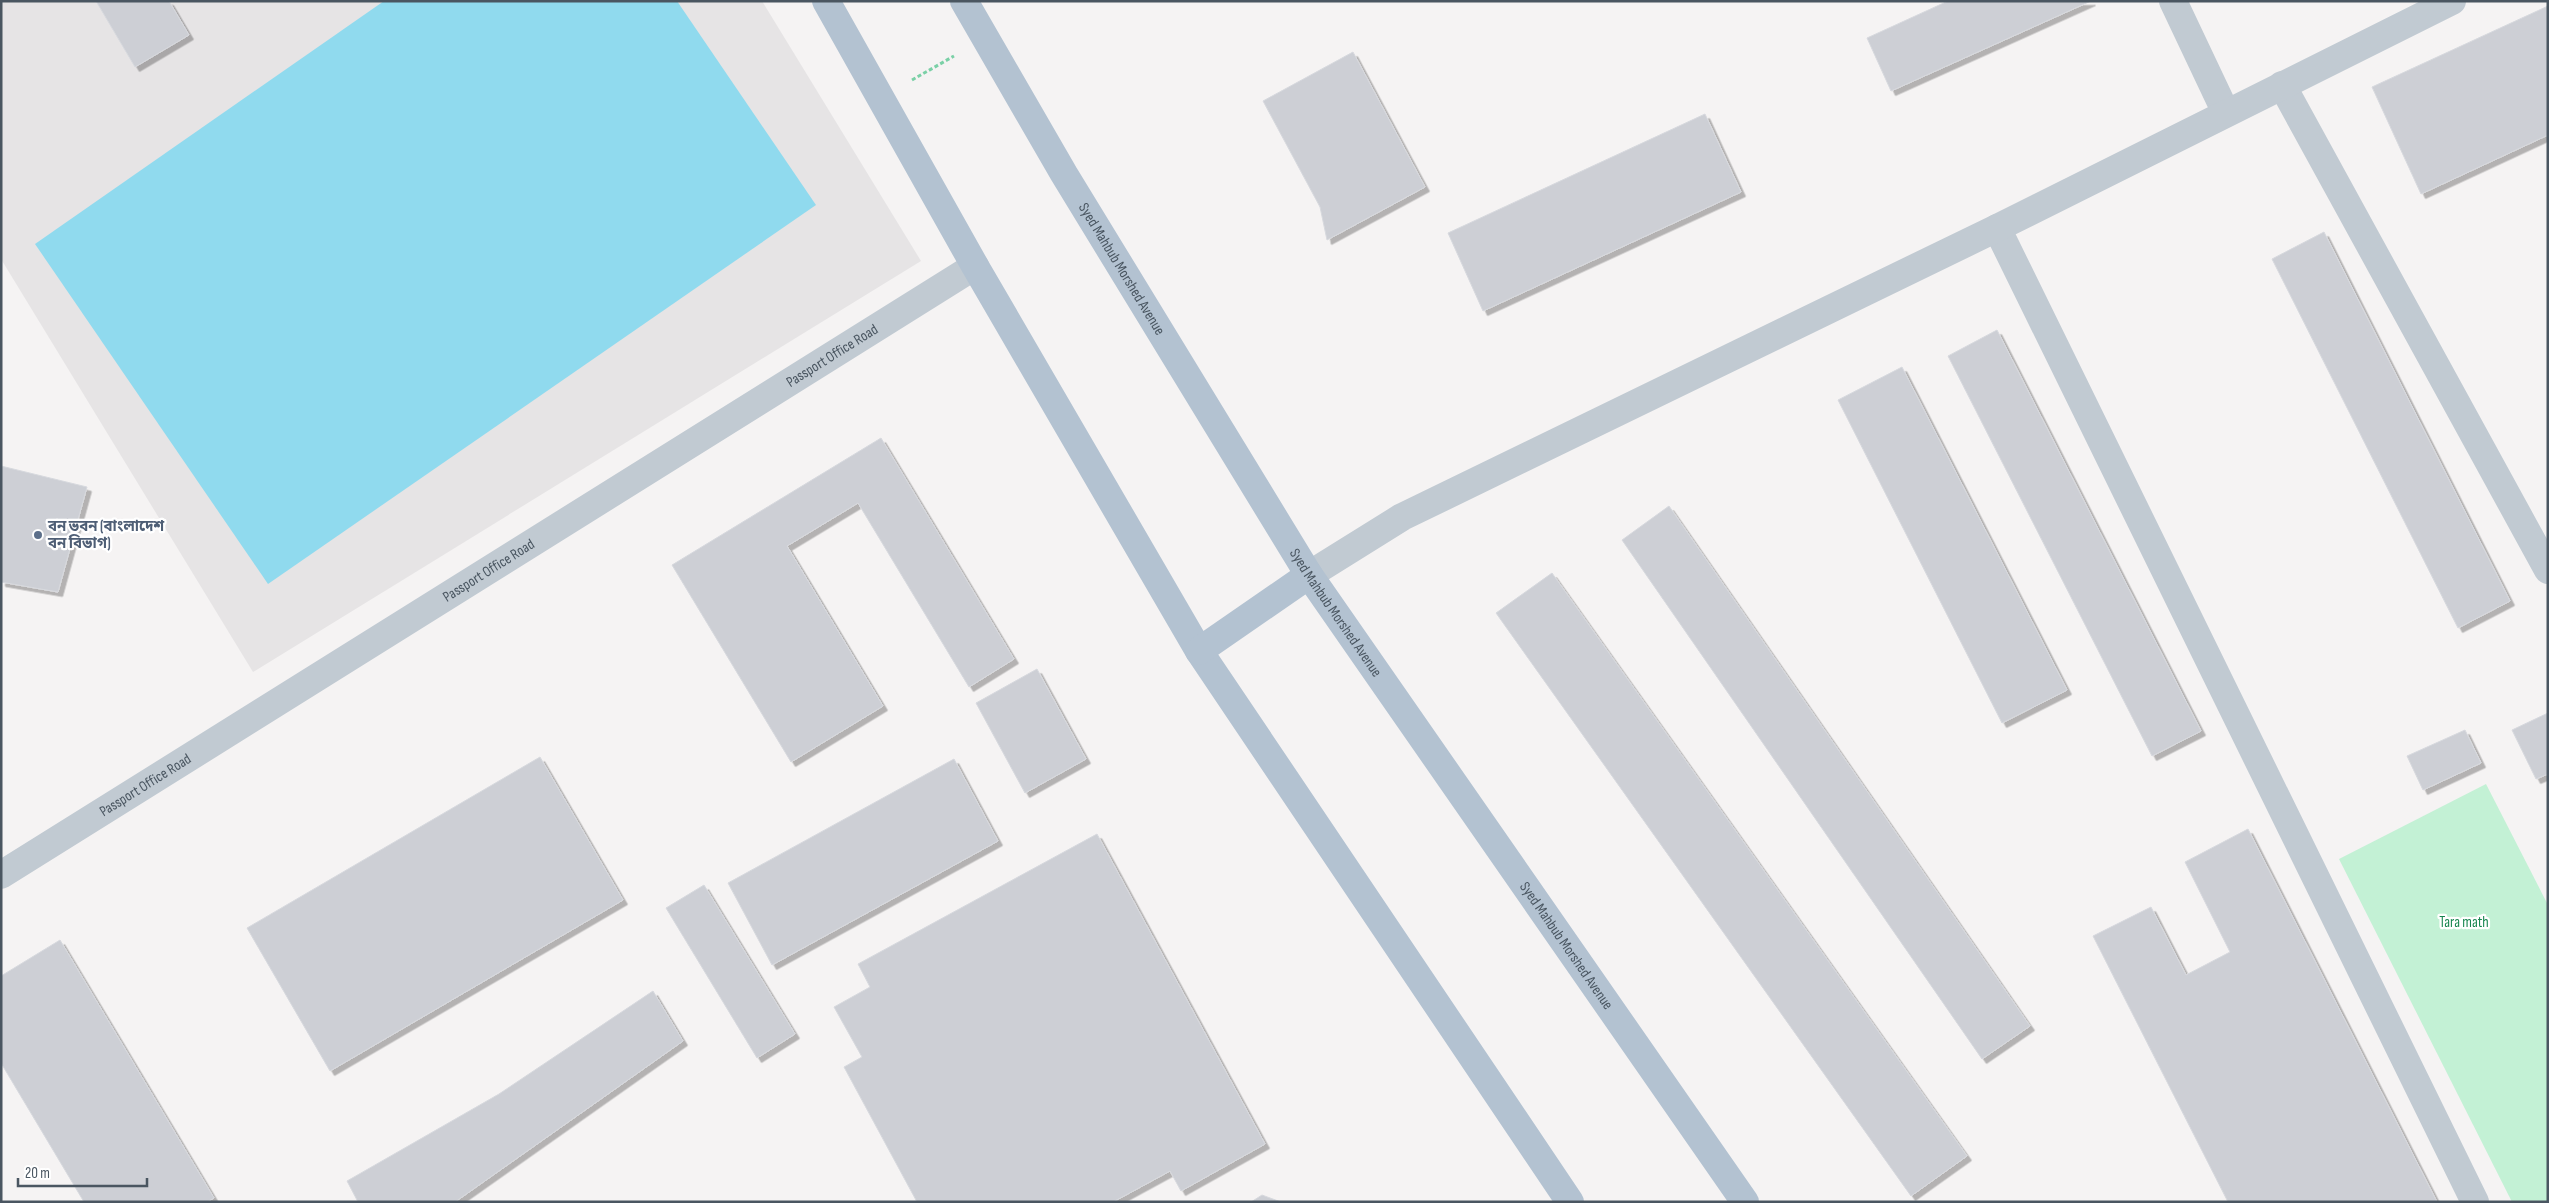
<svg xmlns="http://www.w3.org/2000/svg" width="2549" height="1203" font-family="'Sofia Sans Condensed','Noto Sans Bengali',sans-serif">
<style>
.education{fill:#e6e4e5}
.green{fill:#c3f1d5}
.water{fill:#90daee}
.building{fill:#cdcfd5;stroke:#d7d9de;filter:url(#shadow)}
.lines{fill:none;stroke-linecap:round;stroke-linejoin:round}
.path{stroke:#7ad0a6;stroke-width:3;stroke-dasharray:4 2.5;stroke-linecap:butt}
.minor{stroke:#c1cad2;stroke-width:28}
.major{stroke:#b3c2d1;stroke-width:28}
.service-dot{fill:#5c6f8a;stroke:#fff;stroke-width:2}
.labels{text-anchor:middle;stroke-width:4.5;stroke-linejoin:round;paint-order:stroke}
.street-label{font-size:15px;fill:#4a5661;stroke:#fff}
.service-label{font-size:15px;font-weight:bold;fill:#4e5e75;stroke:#fff;text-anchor:start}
.park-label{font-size:15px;fill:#17864f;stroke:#fff}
</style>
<defs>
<filter id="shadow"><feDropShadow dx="4.5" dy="4.5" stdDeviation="0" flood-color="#0004"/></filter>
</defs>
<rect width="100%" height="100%" fill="#f5f3f3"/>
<path class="education" d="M1,1H762L921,261L253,672L1,259Z"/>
<path class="green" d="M2486,784L2548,905V1202H2512L2339,859Z"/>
<path class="water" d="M384,1H677L816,205L268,584L35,244Z"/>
<path class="building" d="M96,1H169L189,35L135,67Z
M1948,1H2091L1891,91L1867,38Z
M2548,6V135L2421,194L2372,87Z
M1353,52L1425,187L1327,240L1320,207L1263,101Z
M1705,114L1741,192L1483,311L1448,233Z
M2324,232L2510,601L2458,628L2272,259Z
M1997,330L2201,731L2152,756L1948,356Z
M1902,367L2067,690L2002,723L1838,400Z
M881,438L1014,659L969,687L858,503L787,546L883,706L791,762L672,565Z
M1,466L87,487L58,592L1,582Z
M1669,506L2030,1026L1982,1059L1622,540Z
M1552,573L1967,1156L1911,1196L1496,613Z
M1037,669L1086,759L1025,793L976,703Z
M2548,713V774L2536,779L2512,730Z
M2465,730L2481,763L2423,790L2407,756Z
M540,757L623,900L330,1071L247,928Z
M954,759L998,841L772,965L728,883Z
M2248,829L2437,1202H2228L2093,936L2151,907L2186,975L2230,952L2185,862Z
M1097,834L1265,1144L1181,1191L1170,1171L1113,1202H917L844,1067L862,1057L834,1007L870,987L858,964Z
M704,885L795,1034L757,1058L666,908Z
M60,940L214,1198L207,1202H84L1,1063V976Z
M653,991L683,1041L455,1202H358L347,1181L499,1094Z
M1262,1195L1281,1202H1251Z"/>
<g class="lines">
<path class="path" d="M912,80L954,56"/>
<g class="minor">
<path d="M2173,1L2226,113"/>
<path d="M2282,85L2548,570"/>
<path d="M1997,228L2475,1202"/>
<path d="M1309,575L1402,517L1997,228L2452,1"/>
<path id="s1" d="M1,875L975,266"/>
</g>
<g class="major">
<path d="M826,1L975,266L1199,651L1570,1202"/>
<path id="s2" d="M964,1L1064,174L1309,575L1745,1202"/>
<path d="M1199,651L1309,575"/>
</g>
</g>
<circle class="service-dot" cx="38" cy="535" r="5"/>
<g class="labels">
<g class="street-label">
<text dy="5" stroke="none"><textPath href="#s2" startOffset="311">Syed Mahbub Morshed Avenue</textPath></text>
<text dy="5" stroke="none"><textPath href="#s1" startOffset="980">Passport Office Road</textPath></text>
<text dy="5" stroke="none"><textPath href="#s1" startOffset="575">Passport Office Road</textPath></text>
<text dy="5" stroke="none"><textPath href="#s2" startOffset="716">Syed Mahbub Morshed Avenue</textPath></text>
<text dy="5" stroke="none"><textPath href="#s1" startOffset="170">Passport Office Road</textPath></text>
<text dy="5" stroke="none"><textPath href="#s2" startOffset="1121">Syed Mahbub Morshed Avenue</textPath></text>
</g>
<g class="service-label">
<text x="48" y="531">বন ভবন (বাংলাদেশ<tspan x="48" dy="17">বন বিভাগ)</tspan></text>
</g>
<g class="park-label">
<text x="2464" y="927">Tara math</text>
</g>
</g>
<rect width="2549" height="1203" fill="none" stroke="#4a5661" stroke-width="5"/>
<path d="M18 1178v8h129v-8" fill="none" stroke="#4a5661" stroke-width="2.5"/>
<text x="25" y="1178" font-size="15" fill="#4a5661" stroke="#ffffff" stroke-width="4" paint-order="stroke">20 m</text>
</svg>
